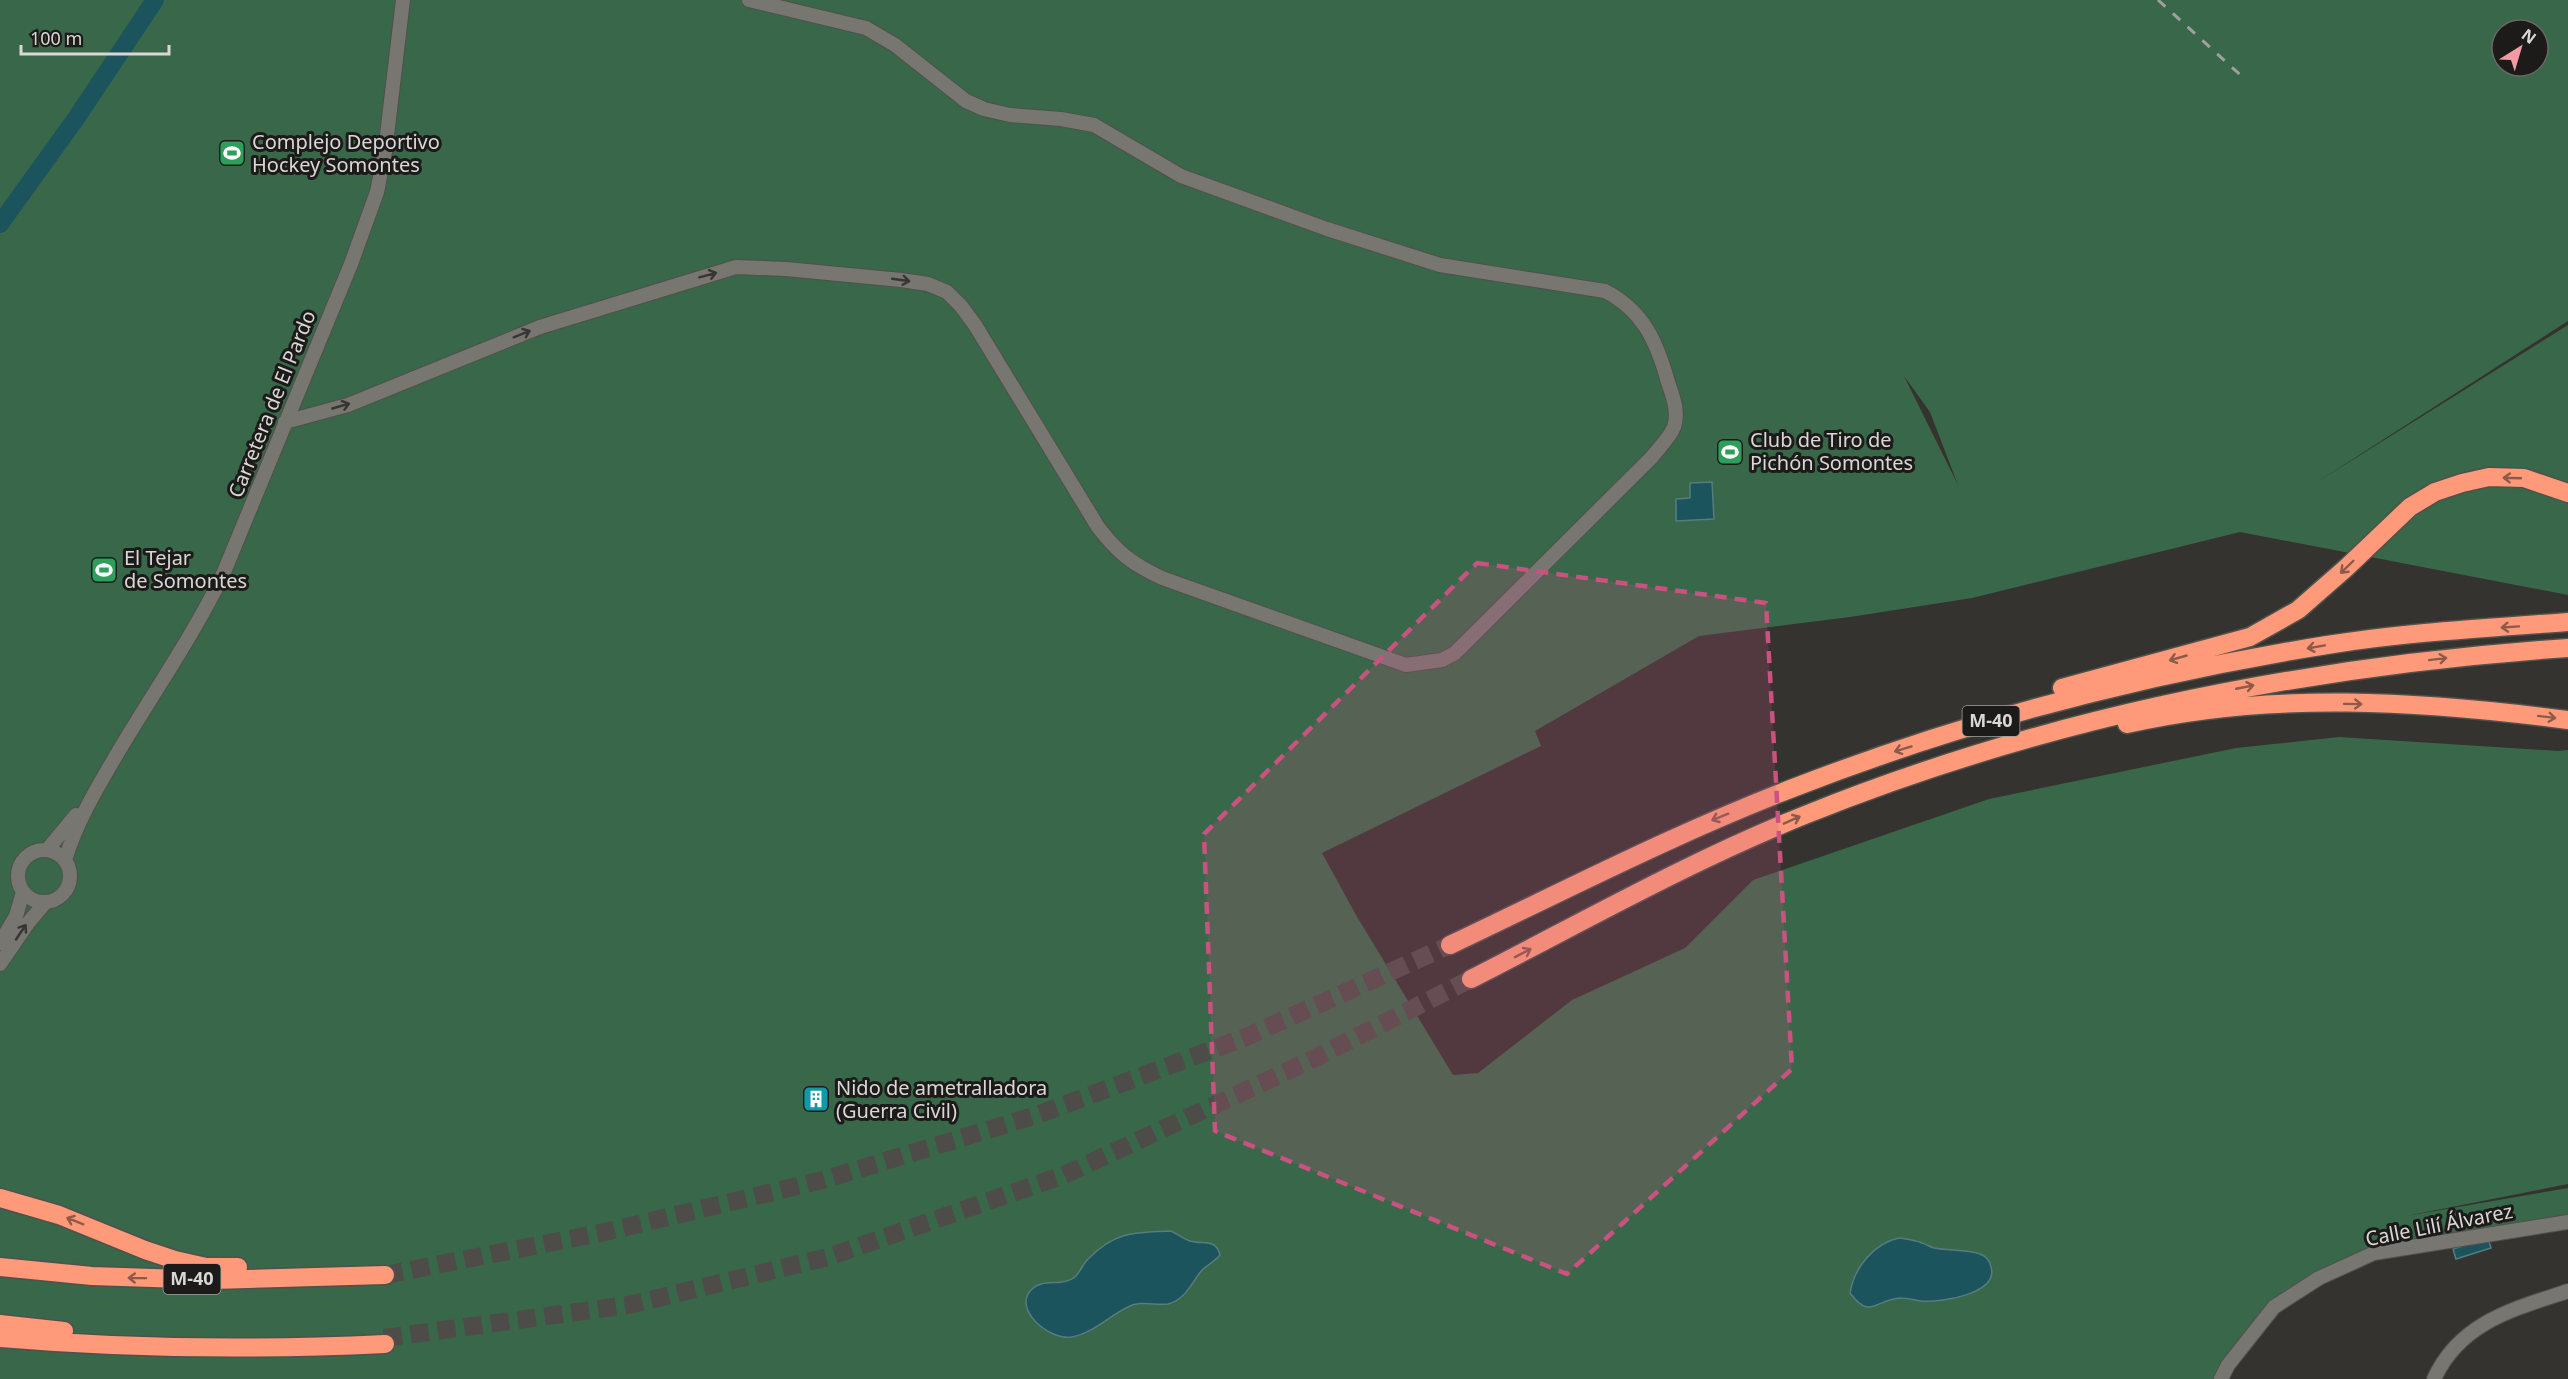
<svg xmlns="http://www.w3.org/2000/svg" width="2568" height="1379" font-family="'Noto Sans',sans-serif">
<style>
.green{fill:#396749;fill-rule:evenodd}
.water{fill:#1c545d;stroke:#557c81;stroke-width:1.5}
.lines{fill:none;stroke-linecap:round;stroke-linejoin:round}
.river{stroke:#1c545d;stroke-width:18}
.highway-tunnel{stroke:#4e4c48;stroke-width:18;stroke-dasharray:18 9;stroke-linecap:butt}
.minor-casing{stroke:#51504c;stroke-width:16}
.highway-casing{stroke:#51504c;stroke-width:21}
.minor{stroke:#777671;stroke-width:14}
.highway{stroke:#fe9a79;stroke-width:18}
.rail{stroke:#a2a09e;stroke-width:3;stroke-dasharray:10 10;stroke-linecap:butt}
.oneway{stroke:#373633}
.oneway2{stroke:#8d5a49}
.marked{fill:#c95280;fill-opacity:0.2;stroke:#c95280;stroke-width:4.5;stroke-dasharray:12 8;stroke-linejoin:round}
.labels{text-anchor:middle;stroke-width:6;stroke-linejoin:round;paint-order:stroke}
.shield{fill:#1c1b19;stroke:#a09f9d;stroke-width:1.5}
.shield-label{font-size:18px;font-weight:bold;fill:#d9d8d6}
.poi-label{font-size:20px;fill:#d9d8d6;stroke:#1c1b19;text-anchor:start}
.street-label{font-size:20px;fill:#d9d8d6;stroke:#1c1b19}
</style>
<rect width="100%" height="100%" fill="#35332f"/>
<path class="green" d="M0,0H2568V321L2314,484L2568,325V595L2240,532L1972,598L1850,617L1699,636L1535,731L1541,746L1322,853L1356,915L1453,1075L1478,1073L1572,1000L1685,948L1753,880L1989,799L2236,748L2339,737L2558,751L2568,750V1184L2406,1216L2568,1188V1222L2374,1253L2274,1307L2221,1379H0ZM2502,30H2538V66H2502ZM1904,376L1930,412L1958,485Z"/>
<path class="water" d="M1712,482L1714,519L1676,521V499L1690,498V483Z
M1171,1231C1177,1234 1184,1239 1190,1241C1203,1245 1216,1238 1220,1255C1215,1261 1209,1264 1203,1269C1192,1281 1186,1300 1168,1304C1155,1306 1141,1300 1128,1307C1109,1316 1093,1333 1072,1337C1050,1341 1011,1309 1032,1289C1043,1278 1063,1287 1075,1277C1080,1272 1083,1264 1088,1259C1115,1231 1136,1232 1171,1231Z
M1899,1238C1906,1239 1915,1240 1922,1243C1926,1244 1930,1247 1934,1248C1949,1251 1965,1249 1980,1254C1986,1256 1990,1261 1991,1267C1999,1294 1940,1303 1921,1301C1912,1300 1903,1296 1894,1299C1873,1303 1869,1318 1850,1293C1854,1268 1874,1243 1899,1238Z
M2488,1238L2491,1248L2456,1259L2453,1249Z"/>
<g class="lines">
<path class="river" d="M0,224L77,117L155,0"/>
<path class="highway-tunnel" d="M385,1275L605,1232L823,1180L1037,1115L1246,1037L1450,945
M384,1338L629,1305L828,1257L1064,1175L1305,1063L1471,979"/>
<defs>
<path id="minor" d="M285,422L348,405L540,327L736,267L786,269L901,280L928,284L947,292L961,306L975,325L1098,527C1118,553 1132,564 1162,578L1406,665L1442,660L1455,653L1652,457C1659,448 1670,437 1674,427C1679,412 1673,397 1668,382C1657,343 1644,311 1605,291L1440,265L1327,229L1181,176L1094,125L1061,119L1010,115L984,109L966,101L895,45L866,28L749,0
M18 876a26 26 0 1 1 52 0a26 26 0 1 1-52 0Z
M47,850L76,815
M65,860C77,821 97,788 117,754C153,693 194,635 224,572L351,264L377,192L385,152L403,0
M0,943L16,916L23,892
M0,964L28,923L45,903
M2221,1379L2228,1365L2274,1307L2319,1278L2374,1253L2568,1222
M2434,1379C2460,1322 2514,1309 2568,1291"/>
<path id="highway" d="M2062,688L2250,637L2298,610L2346,568L2410,507L2435,492L2462,483L2489,477L2524,478L2568,493
M2127,724C2272,691 2422,701 2568,720
M1450,945C1564,891 1676,833 1793,788C1965,721 2145,674 2327,645C2407,632 2488,628 2568,622
M1471,979C1581,923 1690,861 1805,815C2050,716 2305,666 2568,648
M0,1198L59,1215L145,1250L175,1260L206,1267H238
M0,1267L92,1276L213,1280L385,1275
M0,1324L64,1331
M0,1338C129,1349 257,1350 385,1344"/>
</defs>
<use href="#minor" class="minor-casing"/>
<use href="#highway" class="highway-casing"/>
<use href="#minor" class="minor"/>
<use href="#highway" class="highway"/>
<path class="rail" d="M2158,0L2246,80"/>
</g>
<defs><path id="oneway-shaft" d="M-6 0H5M1.5-3L5.5 0L1.5 3" fill="none" stroke-width="1.6" stroke-linecap="round" stroke-linejoin="round" transform="scale(1.5)"/></defs>
<g class="oneway">
<use href="#oneway-shaft" transform="translate(708 275) rotate(-15)"/>
<use href="#oneway-shaft" transform="translate(901 280) rotate(8)"/>
<use href="#oneway-shaft" transform="translate(522 334) rotate(-22)"/>
<use href="#oneway-shaft" transform="translate(341 406) rotate(-16)"/>
<use href="#oneway-shaft" transform="translate(21 932) rotate(-56)"/>
</g>
<g class="oneway2">
<use href="#oneway-shaft" transform="translate(2512 478) rotate(-178)"/>
<use href="#oneway-shaft" transform="translate(2347 567) rotate(136)"/>
<use href="#oneway-shaft" transform="translate(2510 627) rotate(176)"/>
<use href="#oneway-shaft" transform="translate(2316 647) rotate(170)"/>
<use href="#oneway-shaft" transform="translate(2178 658) rotate(164)"/>
<use href="#oneway-shaft" transform="translate(2438 659) rotate(-7)"/>
<use href="#oneway-shaft" transform="translate(2245 687) rotate(-11)"/>
<use href="#oneway-shaft" transform="translate(2353 704) rotate(1)"/>
<use href="#oneway-shaft" transform="translate(2547 717) rotate(7)"/>
<use href="#oneway-shaft" transform="translate(1903 749) rotate(163)"/>
<use href="#oneway-shaft" transform="translate(1720 817) rotate(158)"/>
<use href="#oneway-shaft" transform="translate(1792 820) rotate(-24)"/>
<use href="#oneway-shaft" transform="translate(1523 953) rotate(-27)"/>
<use href="#oneway-shaft" transform="translate(75 1221) rotate(-158)"/>
<use href="#oneway-shaft" transform="translate(137 1278) rotate(-179)"/>
</g>
<path class="marked" d="M1477,563L1766,603L1792,1069L1567,1274L1215,1131L1204,834Z"/>
<defs>
<symbol id="stadium-square" viewBox="-11 -11 22 22"><rect x="-9" y="-9" width="18" height="18" rx="4" fill="#2e9e5b" stroke="#1c1b19"/><path d="M0-5a6.5 5 0 1 0 0 10a6.5 5 0 1 0 0-10ZM-3.5-1.8h7v3.6h-7Z" fill="#fff"/></symbol>
<symbol id="building-square" viewBox="-11 -11 22 22"><rect x="-9" y="-9" width="18" height="18" rx="4" fill="#0f9aa8" stroke="#1c1b19"/><path d="M-4-6H4V6H1V3H-1V6H-4ZM-2.5-4.3h1.7v1.8h-1.7ZM.8-4.3h1.7v1.8H.8ZM-2.5-1h1.7V.8h-1.7ZM.8-1h1.7V.8H.8Z" fill="#fff"/></symbol>
</defs>
<g fill-rule="evenodd">
<use href="#stadium-square" x="217" y="138" width="30" height="30"/>
<use href="#stadium-square" x="1715" y="437" width="30" height="30"/>
<use href="#stadium-square" x="89" y="555" width="30" height="30"/>
<use href="#building-square" x="801" y="1084" width="30" height="30"/>
</g>
<g class="labels">
<g class="shield">
<rect x="1962.5" y="706" width="57" height="30" rx="4.5"/>
<rect x="163.5" y="1264" width="57" height="30" rx="4.5"/>
</g>
<g class="shield-label">
<text x="1991" y="727">M-40</text>
<text x="192" y="1285">M-40</text>
</g>
<g class="poi-label">
<text x="252" y="149">Complejo Deportivo<tspan x="252" dy="23">Hockey Somontes</tspan></text>
<text x="1750" y="447">Club de Tiro de<tspan x="1750" dy="23">Pichón Somontes</tspan></text>
<text x="124" y="565">El Tejar<tspan x="124" dy="23">de Somontes</tspan></text>
<text x="836" y="1095">Nido de ametralladora<tspan x="836" dy="23">(Guerra Civil)</tspan></text>
</g>
<g class="street-label">
<text transform="translate(272 404) rotate(-68)" y="7">Carretera de El Pardo</text>
<text transform="translate(2439 1225) rotate(-11)" y="7">Calle Lilí Álvarez</text>
</g>
</g>
<g transform="translate(2520 48) rotate(37)"><circle r="28" fill="#1c1b19" stroke="#686765" stroke-width="1.5"/>
<path d="M0-4.5L10 22L0 15L-10 22Z" fill="#f49aa6"/>
<text y="-9" font-size="16" font-weight="bold" text-anchor="middle" fill="#d9d8d6">N</text>
</g>
<path d="M21 45v9h148v-9" fill="none" stroke="#d9d8d6" stroke-width="3"/>
<text x="30" y="45" font-size="18" fill="#d9d8d6" stroke="#1c1b19" stroke-width="4.5" paint-order="stroke">100 m</text>
</svg>
